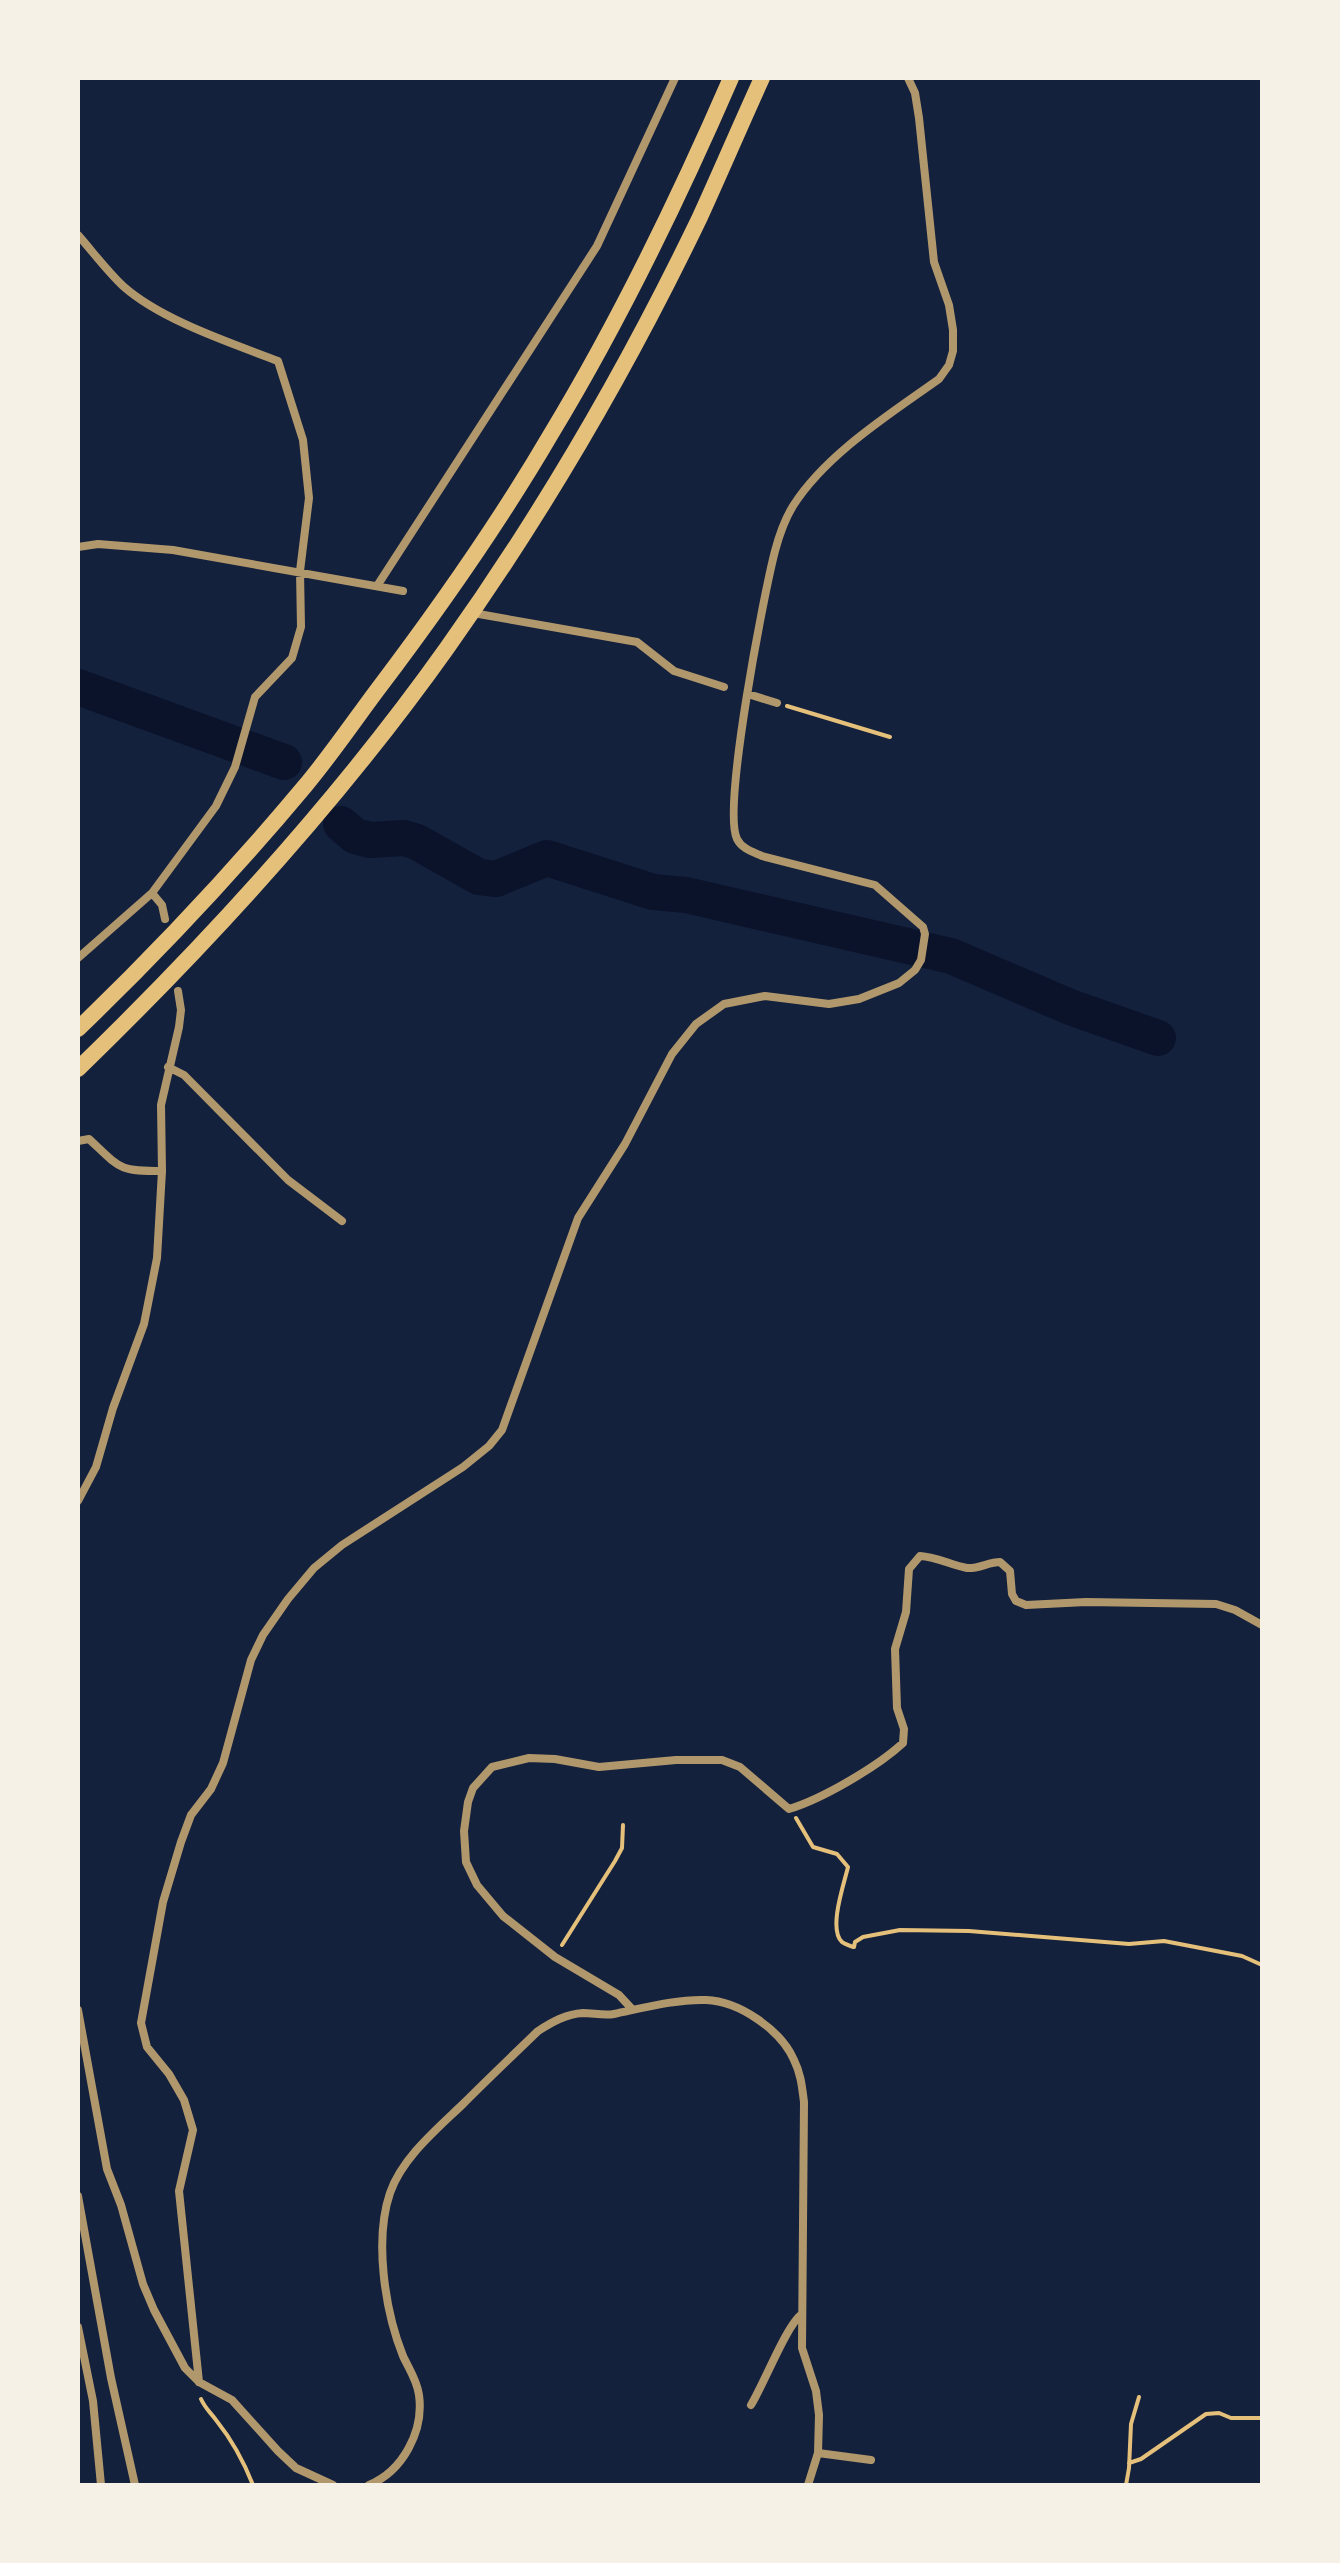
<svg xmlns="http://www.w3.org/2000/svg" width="1340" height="2563" font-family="Ubuntu,sans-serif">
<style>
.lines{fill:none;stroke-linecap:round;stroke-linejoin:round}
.river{stroke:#0b132b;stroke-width:36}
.path{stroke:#e5c07b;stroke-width:4}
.minor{stroke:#b1986c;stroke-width:8}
.motorway{stroke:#e5c07b;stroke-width:16}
</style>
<rect width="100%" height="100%" fill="#14213d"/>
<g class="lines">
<path class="river" d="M78,687L284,762
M341,824L355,836L370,840L404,838L417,842L479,877L496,879L547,858L653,892L686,895L951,956L1070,1007L1158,1038"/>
<path class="path" d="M787,706L890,737
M796,1818L813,1847L837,1854L848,1867C844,1884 828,1929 842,1942C843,1943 852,1947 854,1947L855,1942L863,1937L900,1930L969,1931L1129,1944L1164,1941L1242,1956L1262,1965
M562,1945L615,1861L622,1848L623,1825
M201,2399C205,2408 210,2412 216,2420C232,2440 244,2462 253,2485
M1129,2463L1141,2459L1206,2414L1219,2413L1231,2418H1262
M1126,2485L1129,2468L1131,2424L1139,2397"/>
<path class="minor" d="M78,235C93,252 107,271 123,286C161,320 231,343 278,361L303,440L309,498L300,571L301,627L292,658L255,697L235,767L216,806L152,893L78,958
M78,547L98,544L173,550L403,591
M377,586L597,246L675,78
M473,613L637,642L674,671L724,687
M748,694L777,703
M152,893L162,905L165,919
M168,1067L184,1075L288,1180L342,1221
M78,1141L89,1139C121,1169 118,1171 162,1171
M78,1501L96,1467L113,1408L144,1324L157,1258L162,1171L161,1105L179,1027L181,1010L178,991
M632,2009L619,1995L555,1957L503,1916L477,1885L466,1862L464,1831L468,1802L473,1788L492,1767L529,1758L555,1759L599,1767L676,1760H722L740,1767L789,1809C822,1799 877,1767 903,1743L904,1729L897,1708L895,1649L906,1612L909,1569L920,1556C937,1557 951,1565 967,1568C978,1569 989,1562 1000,1562L1010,1571L1012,1594L1016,1601L1026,1605L1086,1602L1216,1604L1235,1610L1262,1625
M78,2010L107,2169L121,2205L143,2284L154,2310L185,2368L199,2382L232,2400L278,2451L296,2468L333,2485
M78,2196L111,2378L135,2485
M78,2327L93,2401L101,2485
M199,2382L179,2191L193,2130L184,2100L169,2074L147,2047L141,2023L163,1902L181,1842L191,1815L211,1789L223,1763L251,1660L263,1635L288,1599L314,1568L342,1545L463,1467L489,1446L502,1430L578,1218L625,1144L672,1054L696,1024L724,1004L765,996L829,1004L859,999L899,983L915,970L921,960L925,934L923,927L875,885L762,856C753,852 742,849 737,839C722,809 764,593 775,551C779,536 785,519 793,506C826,454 890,414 939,379L949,365L953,351V330L949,305L934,262L919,118L915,93L908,78
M751,2405C764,2384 787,2324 802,2314
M818,2453L871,2460
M369,2485C403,2471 424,2431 419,2395C417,2380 409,2369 403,2356C385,2311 374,2240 390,2193C402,2158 437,2129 463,2104C488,2079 513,2055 538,2031C552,2022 566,2014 583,2013C593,2013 604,2016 614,2014C643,2008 676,1999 706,2000C739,2001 781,2030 794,2060C801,2074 802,2087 804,2102L802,2348L816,2391L819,2415L818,2453L808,2485"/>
<path class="motorway" d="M78,1029C158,952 234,871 305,786C331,755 354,721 378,689C440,607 499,523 551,434C620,320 678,200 731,78
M78,1069C212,939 339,800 447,648C543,513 628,367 700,217C721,171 741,124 762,78"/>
</g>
<rect width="1340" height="2563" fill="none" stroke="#f6f1e7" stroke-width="160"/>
</svg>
